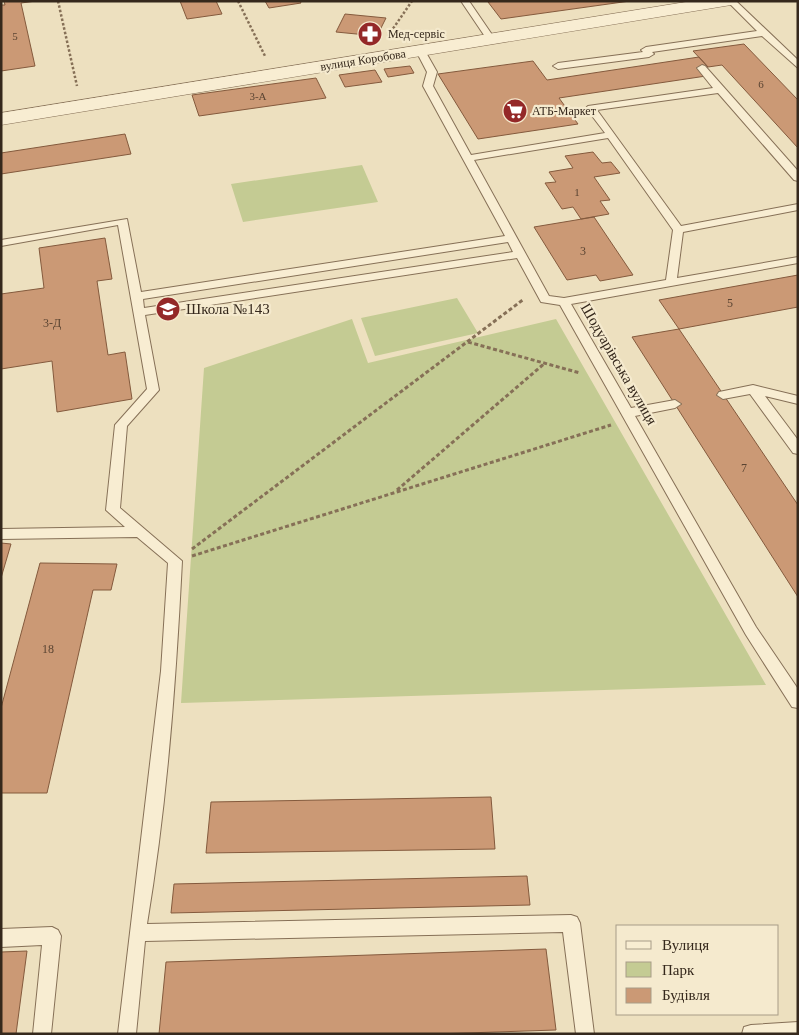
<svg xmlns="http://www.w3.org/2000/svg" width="799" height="1035" font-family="Georgia,serif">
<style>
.green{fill:#c4cb93}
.building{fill:#cb9975;stroke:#845a3d}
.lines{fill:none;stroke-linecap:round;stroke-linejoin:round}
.service-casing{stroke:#867057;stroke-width:2}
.minor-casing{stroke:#867057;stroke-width:1}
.path-far1{stroke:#867057;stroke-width:2.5;stroke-dasharray:2.5 2;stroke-linecap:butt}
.path{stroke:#867057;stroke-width:3;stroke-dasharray:4 2.5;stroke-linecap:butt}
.service{fill:#f8edd2;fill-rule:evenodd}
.minor{fill:#f8edd2;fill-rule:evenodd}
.labels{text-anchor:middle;stroke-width:4.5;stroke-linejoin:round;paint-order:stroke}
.far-number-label{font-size:11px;fill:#5a4432}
.far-poi-label{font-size:12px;fill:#35281c;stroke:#f5eace;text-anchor:start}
.far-street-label{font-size:12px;fill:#35281c;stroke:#f5eace}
.number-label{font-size:12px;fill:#5a4432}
.poi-label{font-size:15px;fill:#35281c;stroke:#f5eace;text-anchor:start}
.street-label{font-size:15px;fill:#35281c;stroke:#f5eace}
</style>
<rect width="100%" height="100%" fill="#ede0bf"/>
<path class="green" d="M362,165L378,202L243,222L231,184Z
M457,298L478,333L375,356L361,318Z
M352,319L368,363L556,319L766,685L181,703L204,368Z"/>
<path class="building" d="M4,1H36L21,3L35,66L1,71V5H5Z
M180,1H216L222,14L187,19Z
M265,1H300L301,3L269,8Z
M630,1L501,19L488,2L495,1Z
M345,14L386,18L377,36L336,32Z
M744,44L798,100V148L722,65L708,67L693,51Z
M699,57L708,67L699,69L706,76L559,98L578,124L478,139L438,74L533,61L547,80Z
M410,66L414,73L388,77L384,69Z
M375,70L382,82L345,87L339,75Z
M316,78L326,98L199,116L192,95Z
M125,134L131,154L1,174V153Z
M593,152L602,163L611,162L620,173L594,177L610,200L600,201L609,214L581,219L573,207L562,209L545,183L556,182L549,172L573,168L565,156Z
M594,217L633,275L600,281L596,275L567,280L534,227Z
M105,238L112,279L97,281L108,355L125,352L132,399L57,412L52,361L1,369V294L44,288L39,248Z
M798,275V307L679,329L659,300Z
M679,329L798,505V597L632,337Z
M1,543L11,544L1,578Z
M40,563L117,564L111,590H93L47,793H1V708Z
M491,797L495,849L206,853L211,802Z
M527,876L530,905L171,913L174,884Z
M546,949L556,1030L436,1034H159L166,962Z
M27,951L16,1034H1V952Z"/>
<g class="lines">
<defs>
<path id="service" d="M461,1H469L495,39L494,41H488Z
M727,1H736L798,60V68L762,36L652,52L654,54L649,57L558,69L553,66L558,63L643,52L641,50L646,47L757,31Z
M418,49H424L437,72L433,86L471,155L605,133L586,108L588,106L713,88L697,68L702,65L705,66L798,171V181L794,180L718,93L597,110L681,226L798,204V210L683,232L677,278L798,257V263L571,304L631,408L675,400L681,404L675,408L635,416L756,627L798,689V708L792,707L746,635L560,305L541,302L517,258L145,315L159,390L127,426L120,508L182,561C176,682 167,804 147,924L571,915L577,917L580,923L594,1034H576L563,932L145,941L136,1034H118L161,671L168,563L137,537L1,539V529L125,527L106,510L115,425L147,389L118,225L1,246V240L127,219L141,292L505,236L423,86L427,72L416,51ZM608,138L673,230L666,280L564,298L549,296L474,160ZM508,242L513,252L144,308L143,299Z
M753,385L798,396V404L765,396L798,440V454L793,453L750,394L723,399L717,395L719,392Z
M52,927L58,930L61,936L51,1034H33L42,945L1,947V929Z
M798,1022V1034H742L744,1027L751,1025Z"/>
<path id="minor" d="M692,1H733L731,5L725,6L1,125V113Z"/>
</defs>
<use href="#service" class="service-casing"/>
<use href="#minor" class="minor-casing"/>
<path class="path-far1" d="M58,1L77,86
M238,1L265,56
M388,36L412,1"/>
<path class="path" d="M468,342L580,373
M397,490L545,363
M192,549L524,299
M192,556L611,425"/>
<use href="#service" class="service"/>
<use href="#minor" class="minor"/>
</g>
<defs>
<symbol id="pharmacy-disc" viewBox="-11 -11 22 22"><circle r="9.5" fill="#942828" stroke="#f5eace"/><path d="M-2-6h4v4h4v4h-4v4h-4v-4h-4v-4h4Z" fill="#fff"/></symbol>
<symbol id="supermarket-disc" viewBox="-11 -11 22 22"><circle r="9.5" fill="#942828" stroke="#f5eace"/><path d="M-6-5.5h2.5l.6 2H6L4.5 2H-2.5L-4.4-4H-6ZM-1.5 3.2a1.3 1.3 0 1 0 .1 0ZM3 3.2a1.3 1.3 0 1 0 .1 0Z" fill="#fff"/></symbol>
<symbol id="school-disc" viewBox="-11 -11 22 22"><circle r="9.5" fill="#942828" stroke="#f5eace"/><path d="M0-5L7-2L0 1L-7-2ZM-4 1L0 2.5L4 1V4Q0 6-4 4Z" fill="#fff"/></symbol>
</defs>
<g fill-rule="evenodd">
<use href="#pharmacy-disc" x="356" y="20" width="28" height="28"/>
<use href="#supermarket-disc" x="501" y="97" width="28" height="28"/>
<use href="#school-disc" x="154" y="295" width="28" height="28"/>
</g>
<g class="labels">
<g class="far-number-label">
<text x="15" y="40">5</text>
<text x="761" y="88">6</text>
<text x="258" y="100">3-А</text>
<text x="577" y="196">1</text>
</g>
<g class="far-poi-label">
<text x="388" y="38">Мед-сервіс</text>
<text x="532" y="115">АТБ-Маркет</text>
</g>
<g class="far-street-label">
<text transform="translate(363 60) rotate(-9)" y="4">вулиця Коробова</text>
</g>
<g class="number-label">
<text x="583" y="255">3</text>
<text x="730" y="307">5</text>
<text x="52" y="327">3-Д</text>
<text x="744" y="472">7</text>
<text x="48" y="653">18</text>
</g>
<g class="poi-label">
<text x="186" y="314">Школа №143</text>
</g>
<g class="street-label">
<text transform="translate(619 364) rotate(60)" y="5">Шодуарівська вулиця</text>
</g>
</g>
<rect width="799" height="1035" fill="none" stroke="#35281c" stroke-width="5"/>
<rect x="616" y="925" width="162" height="90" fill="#f5eace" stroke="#a89c87"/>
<rect x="626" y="941" width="25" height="8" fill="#f8edd2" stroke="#a89c87"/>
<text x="662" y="950" font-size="15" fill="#35281c">Вулиця</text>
<rect x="626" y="962" width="25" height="15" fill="#c4cb93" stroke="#a89c87"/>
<text x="662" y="975" font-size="15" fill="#35281c">Парк</text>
<rect x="626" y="988" width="25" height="15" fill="#cb9975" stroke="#a89c87"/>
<text x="662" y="1000" font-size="15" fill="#35281c">Будівля</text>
</svg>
